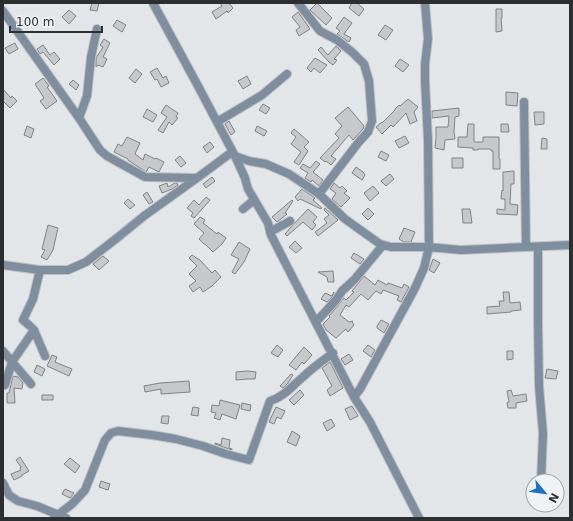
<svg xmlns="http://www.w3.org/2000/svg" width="573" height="521" font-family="'DejaVu Sans',sans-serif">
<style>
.building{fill:#c6c8cb;stroke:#808385}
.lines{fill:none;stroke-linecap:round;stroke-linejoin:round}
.minor-casing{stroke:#bfc1c4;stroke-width:10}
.minor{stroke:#7f8e9f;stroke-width:8}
</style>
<rect width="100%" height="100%" fill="#e3e6e9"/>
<path class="building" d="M92,3H99L97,11L90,10Z
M220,3H229L233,8L228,13L227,11L216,19L212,12L222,6Z
M317,3L332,18L326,25L310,10Z
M352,3H357L364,9L359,16L349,8Z
M496,9H502V18H501L502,31L496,32Z
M69,10L76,16L69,24L62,17Z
M298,12L310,29L299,36L296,30L300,27L292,17Z
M344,17L352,23L344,34L351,38L349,42L337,34L340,31L336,28Z
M117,20L126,25L122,32L113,26Z
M385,25L393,30L386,40L378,35Z
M104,39L110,43L103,57L107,59L103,67L98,65L96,67V58L103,47L100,45Z
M15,43L18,49L9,54L5,48Z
M43,45L50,55L54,52L60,59L54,65L43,52L40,54L37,49Z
M336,46L341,51L334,59L337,60L333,65L329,62L318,50L321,47L328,55Z
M315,58L327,65L320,73L314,68L311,72L307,68Z
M400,59L409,65L403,72L395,66Z
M157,68L163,78L166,76L169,83L161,87L157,79L155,80L150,72Z
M136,69L142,74L135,83L129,78Z
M247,76L251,84L243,89L238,81Z
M43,78L49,86L47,87L57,101L46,109L40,101L44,98L35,84Z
M73,80L79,85L76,90L69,84Z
M3,89L11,98L12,96L17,101L10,108L3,101Z
M506,92L518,93L517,106L506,105Z
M408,99L418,107L414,112L417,121L410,124L406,113L393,127L391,125L382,134L376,127L382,122V123L395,110V109L399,105L400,106Z
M263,104L270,108L266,114L259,110Z
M166,105L178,113L176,117L178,118L172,125L169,122L163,133L158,130L167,117L161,113Z
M348,107L364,126L363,129L353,140L349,135L331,156L336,159L331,165L326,161L325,162L320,158L339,138L335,134L342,126L335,118Z
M459,108V116L455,117L454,132L455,139L445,140L444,150L435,148L436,138V127H448L449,116L432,118V111Z
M147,109L157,115L153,122L143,117Z
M534,112H544V124L535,125Z
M229,121L235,132L231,135L225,124Z
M468,124H474V142H483V137H499V159H500V169H493V151H491V149H478V150H473V148L458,147V137H467Z
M501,124H508L509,132H501Z
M27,126L34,129L31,138L24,135Z
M257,126L267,131L264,136L255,131Z
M294,129L309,142L304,147L308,151L299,165L294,162L301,152L291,144L296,137L291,133Z
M405,136L409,143L399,148L395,141Z
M127,137L140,143L135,154L143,160L145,154L155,159L156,158L164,162L159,172L149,167L146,172L128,160V159L114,152L118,144L122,146Z
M542,138L547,139V149H541Z
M210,142L214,147L207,153L203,147Z
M381,151L389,155L386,161L378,157Z
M180,156L186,163L181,167L175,160Z
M452,158H463V168H452Z
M316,161L320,164L313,172L323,180L319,186L312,180L311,182L305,178L308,173L300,168L303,164L310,168Z
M356,167L363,172L365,175L362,180L352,173Z
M514,171V184H511L510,204L518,205L517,215L497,214V209L505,210V199H501L502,190L503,191V172Z
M390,174L394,179L386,186L381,181Z
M212,177L215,181L206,188L203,184Z
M167,183L168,187L175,183H177L178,185L172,189L162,193L159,186Z
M334,183L340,188L342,186L347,191L344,193L350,198L341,207L332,199L336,193L330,189Z
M373,186L379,193L370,201L364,193Z
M302,189L315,198L313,200L322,208L321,209L300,199L298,201L295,197Z
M147,192L153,202L149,204L143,195Z
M206,197L210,200L194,218L191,216L193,213L187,208L194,200L199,205Z
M128,199L135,205L130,209L124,203Z
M292,200L293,201L285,213L287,214L277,222L272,217Z
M325,208L338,220L318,236L315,232L327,223L324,219L329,215L324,210Z
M368,208L374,214L368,220L362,214Z
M308,209L317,217L313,222L316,225L312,230L303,222L287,236L285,234L291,227Z
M462,209H470L472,223H463Z
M200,217L205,220L203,223L217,234L218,232L226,238L222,244L213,252L205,244H204L199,239L204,233L194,224Z
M48,225L58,228L53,250L47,260L41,257L45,250L42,249Z
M404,228L415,232L411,242H404L399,239Z
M295,241L302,248L296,253L289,247Z
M239,242L250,249L244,262L235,274L232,272L239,259L231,255Z
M354,253L364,259L360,264L351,258Z
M192,255L198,259H199L212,273L215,270L221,277L212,286L203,292L200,287L193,292L189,286L196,281L189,274L197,266L189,258Z
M103,256L109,261L99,270L93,264Z
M433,259L440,263L434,273L429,270Z
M333,271L334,282H328L327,277L318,272Z
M364,276L375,285L378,280L387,285L388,283L402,288L404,284L409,287L401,302L397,300L399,296L383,290L381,294L376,291L368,300L361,294L349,307L346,305L340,315L349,322L353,321L352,322L354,325L348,332L346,329L336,338L326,330L323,324L330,317L329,316L344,298L346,300L354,292L352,291Z
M334,292L332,297L327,302L321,299L325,293L332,296Z
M503,292H509L510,303L520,302L521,310L511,311V312L487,314V307L500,306L499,301H504Z
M381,320L389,324L384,333L377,328V326Z
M277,345L283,350L278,357L271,353Z
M368,345L375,350L371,357L363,351Z
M304,347L312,355L304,364L302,362L296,370L289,365Z
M507,351H513V359L507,360Z
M349,354L353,360L345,365L341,359Z
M52,355L57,357L55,362L72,369L69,376L47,366Z
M330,362L343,388L330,396L327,390L332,386L322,368Z
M37,365L45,369L42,376L34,372Z
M547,369L558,371L556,379L545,378Z
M248,371L256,372L255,379H248L236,380V372Z
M291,374L293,375L288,383L283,388L280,386Z
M13,376L18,377L23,383L22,389L14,388L15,403H7V393H9Z
M189,381L190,392L161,394V389L145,392L144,386L160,383Z
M300,390L304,395L294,405L289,400Z
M511,390L513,396L526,394L527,401L516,403V408H508L507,403L509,402L507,391Z
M42,395H53V400H42Z
M220,400L240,405L236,419L222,414L220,420L214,418L216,413L211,412L212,405L219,406Z
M242,403L251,405L250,411L241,409Z
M352,406L358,416L350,420L345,409Z
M193,407L199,408L198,416L191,415Z
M276,407L285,411L281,419L277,417L274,424L269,422Z
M162,416H169L168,424L161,423Z
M331,419L335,426L327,431L323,423Z
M292,431L300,436L296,446L287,442Z
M222,438L230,440L229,448L232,449V450L215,444V443L221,445Z
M20,457L29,471L22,475V476L14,480L11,474L21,470L20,468L21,467L16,460Z
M70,458L80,466L75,473L64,464Z
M101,481L110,484L108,490L99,487Z
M65,489L74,493L70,498L62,494Z"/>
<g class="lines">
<defs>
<path id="minor" d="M153,3L198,86L235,156L245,178L248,189L268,223L271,235L354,397L370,422L419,518
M298,3L320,31L337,40L352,52L364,64L369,81L372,121L368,132L358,143L319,194
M3,11L79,118L100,150L107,156L145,177L197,178L232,152
M524,102L526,247
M79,118L87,96L91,57L97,29
M217,122L262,95L287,74
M235,156L249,161L266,164L289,174L319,194L345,219L380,244L391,247H429L461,250L570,245
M243,209L254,200
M270,232L290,221
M538,247V322L539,386L543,434L541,481
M3,265L40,270H68L86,262L117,238L144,216L197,178
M40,270L33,299L23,320L30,326L34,330L45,356
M316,322L336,300L342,291L354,280L364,268L383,245
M3,351L31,384
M5,385L12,362L34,330
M354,397L360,389L415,288L424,268L429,247L428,140L425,81V64L428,39L425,3
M3,483L9,495L18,501L37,506L66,518
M54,518L72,504L85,490L105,440L111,433L118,431L152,435L176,439L203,446L226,454L249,460L270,401C284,397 292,386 303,377C312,368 322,361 333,353"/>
</defs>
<use href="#minor" class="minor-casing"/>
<use href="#minor" class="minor"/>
</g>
<rect width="573" height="521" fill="none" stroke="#2d2e2f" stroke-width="8"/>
<g transform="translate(545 493) rotate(119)"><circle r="19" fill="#f0f3f6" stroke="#a2a4a6"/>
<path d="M0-3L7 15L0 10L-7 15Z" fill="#1971bf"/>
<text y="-6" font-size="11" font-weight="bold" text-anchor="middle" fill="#2d2e2f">N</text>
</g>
<path d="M10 26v6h92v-6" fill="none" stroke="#2d2e2f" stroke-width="2"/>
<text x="16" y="26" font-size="12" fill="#2d2e2f" stroke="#f0f3f6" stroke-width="3" paint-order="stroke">100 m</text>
</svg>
